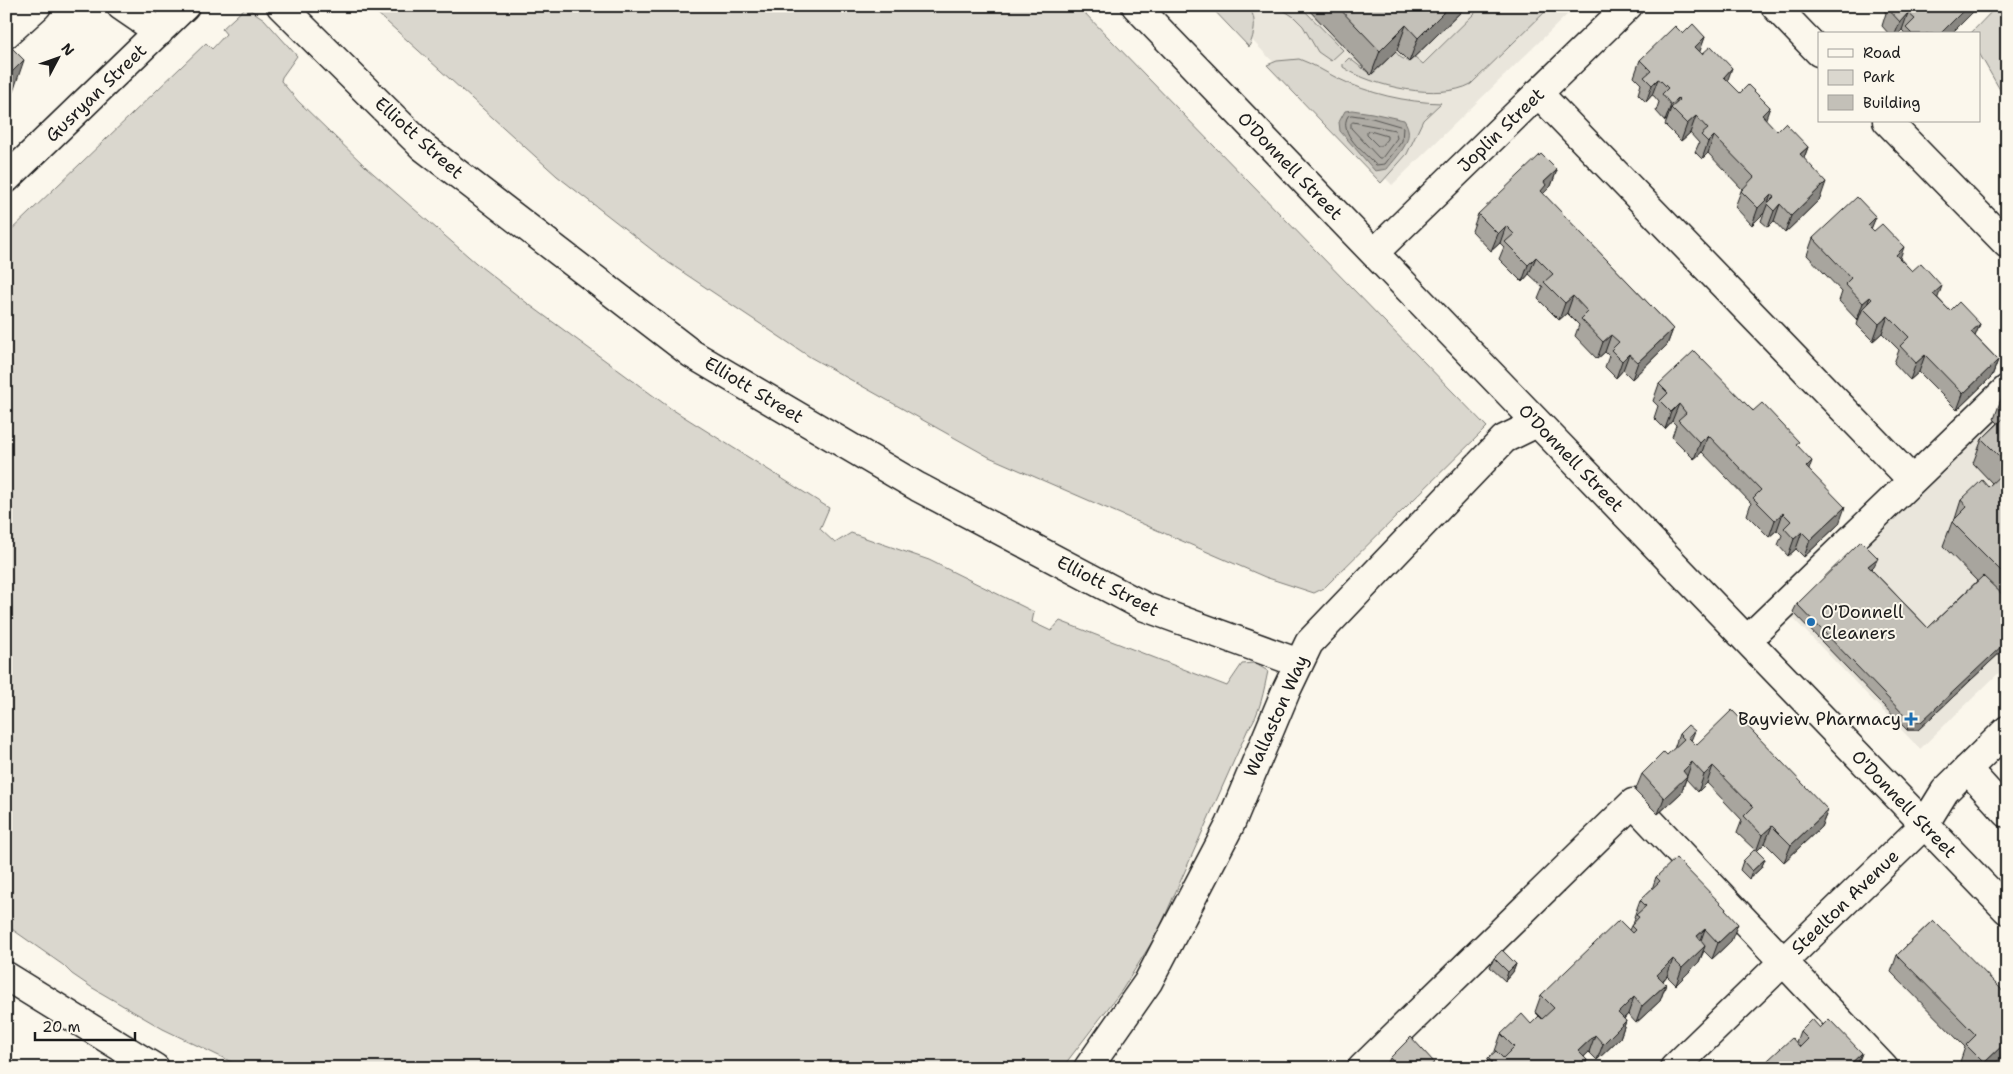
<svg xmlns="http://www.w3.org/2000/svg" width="2013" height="1074" font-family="'Shantell Sans',sans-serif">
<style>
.built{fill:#eae6dc}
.green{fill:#dad7ce;stroke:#7b7a75}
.water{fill:#afaca5;stroke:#74726e}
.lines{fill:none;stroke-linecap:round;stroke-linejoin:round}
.shore{stroke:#575653;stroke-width:1}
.minor-casing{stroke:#1c1c1c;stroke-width:31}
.minor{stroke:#fbf7ec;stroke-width:28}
.wall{fill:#a8a59e;stroke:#1c1c1c}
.shaded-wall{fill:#888681;stroke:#1c1c1c}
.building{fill:#c3c0b8;stroke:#1c1c1c}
.poi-dot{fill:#1f6fb2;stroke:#fbf7ec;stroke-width:2}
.labels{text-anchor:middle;stroke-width:4;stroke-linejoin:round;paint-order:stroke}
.street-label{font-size:18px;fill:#1c1c1c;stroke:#fbf7ec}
.poi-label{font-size:18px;fill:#1c1c1c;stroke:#fbf7ec;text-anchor:start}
</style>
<rect width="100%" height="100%" fill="#fbf7ec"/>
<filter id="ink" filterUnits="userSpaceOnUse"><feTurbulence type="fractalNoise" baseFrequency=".02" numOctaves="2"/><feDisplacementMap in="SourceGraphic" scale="10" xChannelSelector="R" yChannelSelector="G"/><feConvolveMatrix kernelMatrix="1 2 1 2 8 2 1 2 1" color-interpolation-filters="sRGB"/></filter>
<g filter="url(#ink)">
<path class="built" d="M1219,6H1576L1392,185Z
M2007,400V665L1920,749L1788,613Z"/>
<path class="green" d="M377,6H1078L1487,427L1324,588L1314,593L1265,577L989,457L810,357L669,263L557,176L376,12Z
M1210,6H1249C1257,21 1255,32 1249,47Z
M1277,6H1300L1343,50L1331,61L1318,52L1303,26L1294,17Z
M1482,6H1551L1471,84C1440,101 1372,87 1343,67V64L1349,58L1371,75L1395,51L1400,57L1409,62L1415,57L1423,64Z
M1997,6H2007V102L1979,53V34H1970Z
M246,7L264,19L297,56L282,77L281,81L298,101L366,167L476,263L527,303L670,408L829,508L820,529L835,543L851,533L929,560L1034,612L1032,622L1051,631L1060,621L1227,686L1242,664L1254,663L1268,671C1264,689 1260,715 1248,729L1157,934L1122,990L1062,1068H244L163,1029L91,987L72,974L63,965L6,925V235L206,43L212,49L226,34L222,29Z
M1299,59C1313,64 1323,71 1337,78C1370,94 1405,102 1441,103L1423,120L1407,154L1381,183L1267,65L1277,61Z"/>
<path class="water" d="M1352,110L1372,113L1404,120C1417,138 1398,155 1387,169L1375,171L1340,131L1339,122L1345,111Z"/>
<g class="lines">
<path class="shore" d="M1352,115L1372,118L1403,127L1402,141L1385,164L1376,165C1365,153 1337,133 1348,116Z
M1353,122L1395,130L1397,138L1382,158H1379L1351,128V124Z
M1370,131L1387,136V139L1381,146H1378L1367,135V132Z"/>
<defs>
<path id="minor" d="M121,6L159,32
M281,6L423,147L692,354L918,487L1145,607L1299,663
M1136,6L2007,910
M1775,6L1819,52
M6,34L37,6
M1538,93L1911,479
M1887,121L2007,244
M6,179L185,6
M1374,253L1628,6
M1747,640L2007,389
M1967,769L2007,813
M6,976L155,1068
M1088,1068L1148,982L1230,825L1286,691L1309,643L1504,439L1537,423
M1362,1068L1633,803L1884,1068
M1674,1068L1924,825L1945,791L2007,730"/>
</defs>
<use href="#minor" class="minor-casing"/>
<use href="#minor" class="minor"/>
</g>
<path class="wall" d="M1305,6H1467L1409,62L1397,50L1371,75Z
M1880,6H1979L1951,34H1904V32L1902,30L1898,34H1889L1882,26L1886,13Z
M1683,34L1705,37L1699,52L1740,93L1770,107L1765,119L1777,131L1808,147L1804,158L1820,199L1785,233L1774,221L1768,227L1761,221L1764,213L1752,225L1735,207L1741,191L1742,189L1708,153L1702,159L1695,152L1699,143L1690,133L1681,141L1665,125L1667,120L1665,121L1656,111L1659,102L1654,96L1652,95L1646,102L1638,94L1641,84L1634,77L1640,60Z
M1557,170L1551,186L1543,194L1673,329L1667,345L1632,379L1623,370L1616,378L1605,367L1609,356L1605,352L1597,359L1575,336L1579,325L1567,313L1559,320L1538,299L1543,287L1529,274L1522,282L1499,259L1504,247L1500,243L1491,251L1472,231L1478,214Z
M1876,217L1871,228L1950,311L1980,324L1975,336L1998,360L1992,376L1957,410L1919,372L1910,380L1894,363L1899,350L1882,333L1873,341L1857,325L1859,318L1857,320L1839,301L1842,292L1807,255L1813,238Z
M1659,384L1751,409L1798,446L1809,470L1839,524L1804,557L1796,549L1788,556L1778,545L1782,535L1777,530L1769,537L1747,515L1751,503L1702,452L1694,459L1672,437L1676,425L1672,421L1665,429L1654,418L1658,406L1653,401Z
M2007,386V646L1918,730H1907L1793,612L1797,604L1874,566L1871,569L1928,628L1977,581L1943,546L1952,522L1955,519L1961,500L1988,487L1992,483L1973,463L1982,439L1998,423L1994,419L2005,388Z
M1679,734L1691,741L1696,745L1828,810L1821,827L1784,862L1765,843L1757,851L1765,859L1761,868L1749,879L1740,870L1743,861L1755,850L1737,833L1742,820L1707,783L1698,792L1686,779L1681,793L1658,814L1635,791L1642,774L1667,755L1674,749Z
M1656,877L1726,909L1725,911L1731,941L1712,959L1704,951L1699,962L1676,985L1667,976L1663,981L1666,984L1660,1001L1636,1023L1628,1014L1624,1019L1626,1021L1620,1038L1597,1060L1589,1052L1584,1057L1587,1060L1584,1068H1485L1488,1058L1495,1052V1051L1501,1034L1531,1024L1539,1016L1535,1012L1541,995L1629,930L1631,926L1633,923L1635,918L1634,917L1640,900L1652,889Z
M1933,920L1990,1068H1965L1960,1062L1965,1047L1891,972L1897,955Z
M1494,958L1516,964L1513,972L1505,981L1490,967Z
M1820,1028L1862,1053L1856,1068H1766L1768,1060L1796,1042L1800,1031Z
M1390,1058L1432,1068H1388L1386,1066Z"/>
<path class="shaded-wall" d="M1450,6H1467L1409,62L1418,38Z
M1968,6H1979L1951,34H1940Z
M1908,13L1902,30L1898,34H1895L1900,22Z
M1406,25L1397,50L1371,75L1380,51Z
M1705,37L1699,54L1695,47Z
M24,60L13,92L6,98V78Z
M1732,68L1726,85L1724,77Z
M1658,79L1652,95L1646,102L1652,85Z
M1678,98L1674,111L1671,108L1667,120L1665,121L1671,105Z
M1770,107L1764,124L1762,115Z
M1696,116L1690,133L1681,141L1687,124Z
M1714,136L1708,153L1702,159L1708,142Z
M1808,147L1802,163L1800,154Z
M1557,170L1551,186L1543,194L1534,208L1544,182Z
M1826,182L1820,199L1785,233L1791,216Z
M1771,195L1764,213L1752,225L1758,208Z
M1780,204L1774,221L1768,227L1774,211Z
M1876,217L1869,234L1868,225Z
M1506,226L1500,243L1491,251L1498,234Z
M1904,247L1898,264L1896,255Z
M1536,257L1529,274L1522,282L1528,265Z
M1942,286L1936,303L1933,294Z
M1573,296L1567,313L1559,320L1565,303Z
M1870,297L1865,310L1863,308L1859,318L1857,320L1863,303Z
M1888,316L1882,333L1873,341L1879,324Z
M1980,324L1973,341L1971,332Z
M1673,329L1667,345L1632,379L1638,362Z
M1611,335L1605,352L1597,359L1603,342Z
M1629,354L1623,370L1616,378L1622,361Z
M1925,355L1919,372L1910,380L1916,363Z
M1998,360L1992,376L1957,410L1963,394Z
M1679,404L1672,421L1665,429L1671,412Z
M1708,435L1702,452L1694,459L1700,443Z
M1812,461L1806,478V467Z
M1845,507L1839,524L1804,557L1810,540Z
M1783,513L1777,530L1769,537L1775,520Z
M1802,532L1796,549L1788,556L1794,539Z
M1878,558L1874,566L1865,575L1868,566Z
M2007,641V646L1918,730H1907L1910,721Z
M1695,731L1688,748V737Z
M1692,762L1681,793L1658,814L1664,798L1683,771Z
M1713,766L1707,783L1698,792L1704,775Z
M1828,810L1821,827L1784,862L1791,845Z
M1772,826L1765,843L1756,852L1762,835Z
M1765,859L1761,868L1749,879L1752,871Z
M1738,924L1731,941L1712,959L1718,943Z
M1705,929L1699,946L1697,936Z
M1705,946L1699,962L1676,985L1682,968Z
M1673,959L1667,976L1651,992L1657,975Z
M1516,964L1513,972L1505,981L1508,972Z
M1666,984L1660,1001L1636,1023L1642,1006Z
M1634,997L1628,1014L1612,1030L1618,1013Z
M1626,1021L1620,1038L1597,1060L1603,1044Z
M1595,1035L1589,1052L1572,1068L1578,1051Z
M2007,1041V1052L1990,1068H1982L1984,1063Z
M1862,1053L1856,1068H1846Z
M1587,1060L1584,1068H1578Z
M1434,1062L1432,1068H1428Z"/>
<path class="building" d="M1337,6H1450L1418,38L1406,25L1380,51Z
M1891,6H1968L1940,34H1928L1927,33L1926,34H1912L1906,28L1915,19L1908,13L1900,22L1888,9Z
M1693,24L1705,37L1695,47L1702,54L1711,46L1732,68L1724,77L1740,93L1748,85L1770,107L1762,115L1777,131L1785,123L1808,147L1800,154L1826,182L1791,216L1780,204L1774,211L1767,204L1774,197L1771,195L1758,208L1741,191L1754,177L1714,136L1708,142L1701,135L1708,129L1696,116L1687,124L1671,108L1680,100L1678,98L1671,105L1662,94L1668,88L1660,80L1658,79L1652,85L1644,77L1651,71L1640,60L1675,26L1683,34Z
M6,42L24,60L6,78Z
M1541,154L1557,170L1544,182L1546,185L1541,191L1673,329L1638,362L1629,354L1622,361L1611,350L1619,342L1611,335L1603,342L1581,319L1588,312L1573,296L1565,303L1544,282L1553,274L1536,257L1528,265L1505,242L1514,234L1506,226L1498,234L1478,214Z
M1857,197L1876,217L1868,225L1874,231L1882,224L1904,247L1896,255L1912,271L1921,263L1942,286L1933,294L1950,311L1959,302L1980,324L1971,332L1998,360L1963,394L1926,356L1925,355L1916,363L1900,346L1909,337L1888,316L1879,324L1863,308L1872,299L1870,297L1863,303L1845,284L1851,278L1813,238Z
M1694,351L1751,409L1753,411L1762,403L1799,442L1796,444L1812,461L1806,467L1845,507L1810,540L1802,532L1794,539L1784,528L1791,521L1783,513L1775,520L1753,498L1761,490L1708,435L1700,443L1678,420L1686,413L1679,404L1671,412L1660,401L1668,393L1659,384Z
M2007,415V464L1982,439Z
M2007,469V577L1952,522L1967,507L1961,500L1982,480L1988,487Z
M1861,541L1878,558L1868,566L1928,628L1983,576L2007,599V641L1921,722L1910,721L1797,604Z
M1732,710L1828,810L1791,845L1772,826L1762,835L1744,816L1753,807L1713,766L1704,775L1692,762L1683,771L1687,776L1664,798L1642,774L1664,752L1667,755L1684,739L1679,734L1688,725L1695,731L1688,737L1696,745Z
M1755,849L1765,859L1752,871L1743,861Z
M1676,858L1726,909L1725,910L1738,924L1718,943L1705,929L1697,936L1705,946L1682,968L1673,959L1657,975L1666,984L1642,1006L1634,997L1618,1013L1626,1021L1603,1044L1595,1035L1578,1051L1587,1060L1578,1068H1486L1492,1062L1488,1058L1496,1051L1503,1058L1514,1047L1501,1034L1522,1014L1531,1024L1539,1016L1542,1019L1554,1008L1541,995L1619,920L1632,933L1635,930L1631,926L1639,917L1636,915L1646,906L1640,900L1660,881L1656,877Z
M1933,920L2007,995V1041L1984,1063L1966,1045L1976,1035L1897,955Z
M1502,950L1516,964L1508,972L1494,958Z
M1812,1019L1820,1028L1829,1019L1862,1053L1846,1068H1775L1768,1060L1792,1038L1800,1047L1808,1039L1800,1031Z
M1411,1037L1434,1062L1428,1068H1399L1390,1058Z"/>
</g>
<g class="poi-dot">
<circle cx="1811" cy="622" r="5"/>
<path d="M1908.5 711.5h5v5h5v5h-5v5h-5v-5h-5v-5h5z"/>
</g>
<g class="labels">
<g class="street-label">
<text transform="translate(96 93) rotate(-44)" y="6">Gusryan Street</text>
<text transform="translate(1501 130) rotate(-44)" y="6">Joplin Street</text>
<text transform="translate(419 138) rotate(42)" y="6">Elliott Street</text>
<text transform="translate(1290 166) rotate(46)" y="6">O'Donnell Street</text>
<text transform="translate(754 390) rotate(31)" y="6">Elliott Street</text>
<text transform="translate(1571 458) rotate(46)" y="6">O'Donnell Street</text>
<text transform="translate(1108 586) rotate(27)" y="6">Elliott Street</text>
<text transform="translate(1276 716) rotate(-66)" y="6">Wallaston Way</text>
<text transform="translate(1904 804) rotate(46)" y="6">O'Donnell Street</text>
<text transform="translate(1845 902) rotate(-44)" y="6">Steelton Avenue</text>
</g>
<g class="poi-label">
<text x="1821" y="618">O'Donnell<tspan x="1821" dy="21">Cleaners</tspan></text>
<text x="1901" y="725" text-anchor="end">Bayview Pharmacy</text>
</g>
</g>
<rect width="2013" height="1074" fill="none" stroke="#fbf7ec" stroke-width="25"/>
<rect x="12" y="12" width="1988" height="1049" fill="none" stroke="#1c1c1c" stroke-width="2" filter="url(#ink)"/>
<rect x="1818" y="32" width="162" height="90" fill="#fbf7ec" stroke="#a29f99"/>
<rect x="1828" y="49" width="25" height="8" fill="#fbf7ec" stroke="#a29f99"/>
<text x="1863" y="58" font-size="15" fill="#1c1c1c">Road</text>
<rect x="1828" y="70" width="25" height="15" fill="#dad7ce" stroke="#a29f99"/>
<text x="1863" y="82" font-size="15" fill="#1c1c1c">Park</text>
<rect x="1828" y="95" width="25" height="15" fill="#c3c0b8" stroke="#a29f99"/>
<text x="1863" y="108" font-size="15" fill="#1c1c1c">Building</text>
<g transform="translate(58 58) rotate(49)" stroke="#fbf7ec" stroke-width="4" paint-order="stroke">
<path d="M0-4L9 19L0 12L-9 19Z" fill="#1c1c1c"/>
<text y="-8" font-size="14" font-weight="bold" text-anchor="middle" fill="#1c1c1c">N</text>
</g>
<path d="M35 1032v8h100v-8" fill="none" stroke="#1c1c1c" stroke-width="2.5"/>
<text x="42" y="1032" font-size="15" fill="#1c1c1c" stroke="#fbf7ec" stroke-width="4" paint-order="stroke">20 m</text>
</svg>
